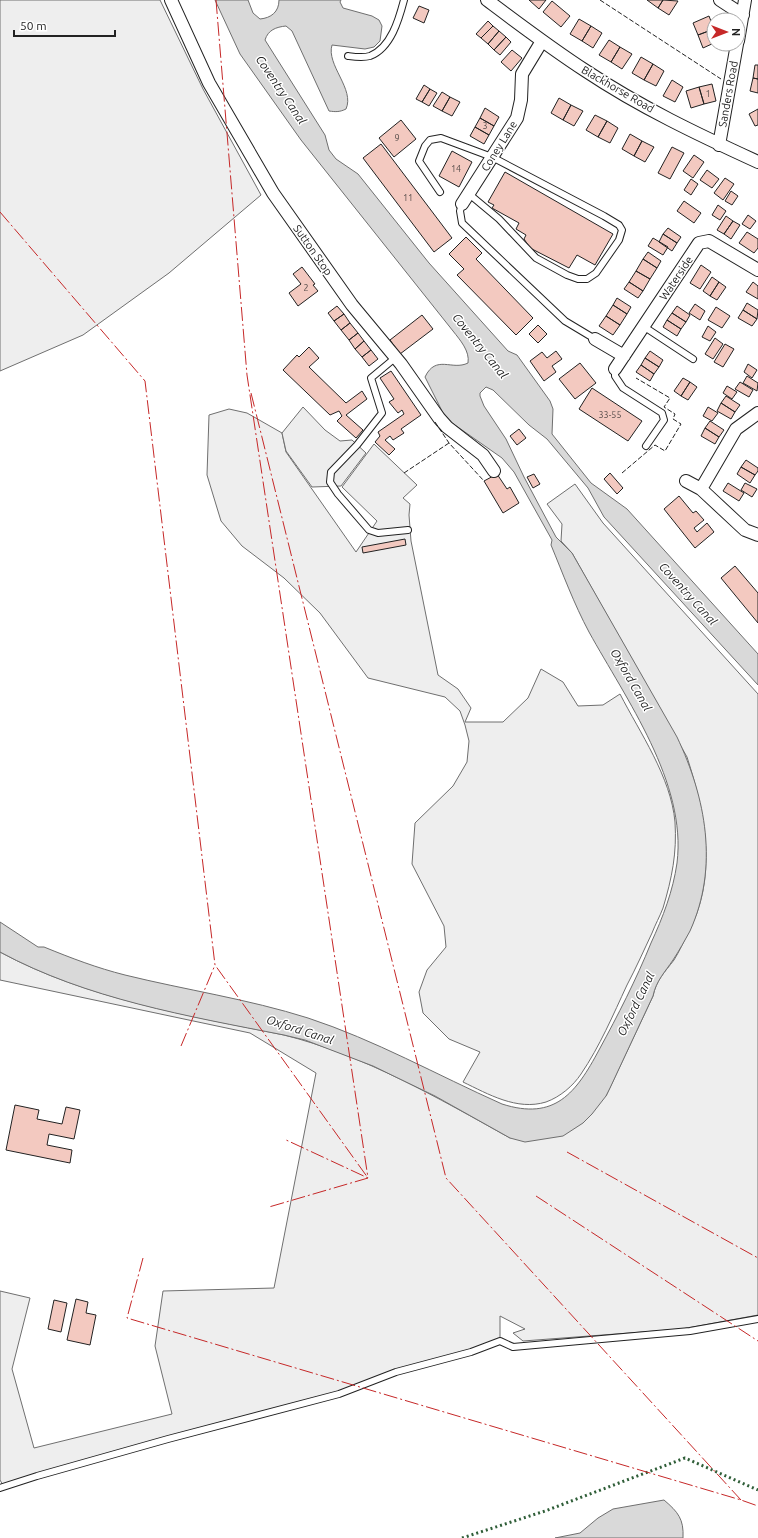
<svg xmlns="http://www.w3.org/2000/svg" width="758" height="1538" font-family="Ubuntu,sans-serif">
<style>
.green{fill:#eee;stroke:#6f6f6f}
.parking{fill:#ededed;stroke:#6f6f6f}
.water{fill:#d9d9d9;stroke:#6f6f6f}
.building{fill:#f3c9c0;stroke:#222}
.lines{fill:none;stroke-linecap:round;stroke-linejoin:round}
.lane-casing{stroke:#222;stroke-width:8}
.street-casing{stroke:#222;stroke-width:14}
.lane{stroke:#fff;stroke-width:6}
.street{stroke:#fff;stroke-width:12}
.hedge{stroke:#2f5e38;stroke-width:3;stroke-dasharray:2 3;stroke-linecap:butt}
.fence{stroke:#222;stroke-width:1;stroke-dasharray:5 2;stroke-linecap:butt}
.power{stroke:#c62828;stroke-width:1;stroke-dasharray:14 3 2 3;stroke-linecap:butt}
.labels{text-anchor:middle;stroke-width:3;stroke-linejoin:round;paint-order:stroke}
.number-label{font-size:9px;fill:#564c4a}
.street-label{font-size:11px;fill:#222;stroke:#fff}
.water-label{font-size:12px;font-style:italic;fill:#222;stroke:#fff}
</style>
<rect width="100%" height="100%" fill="#fff"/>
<path class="green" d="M0,0H160L203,89L261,195L169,273L83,335L0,371Z
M229,409L247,413L282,433L286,452L356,552L377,521L342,487L374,444L417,485L403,498L410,504L409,515L411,541L438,675L458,689L471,708L465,722H503L528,698L541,669L563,682L578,706L603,705L620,694C640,733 671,777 675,822C677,853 672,878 663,908C660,916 655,925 652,933C644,950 636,968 627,985C613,1015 600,1046 581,1074C573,1086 560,1097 546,1102C517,1111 488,1094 463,1082L480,1052L449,1039L423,1013L419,992L427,970L446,947L444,926L412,864L415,823L453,786L467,762L469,741L465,725L460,711L445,697L368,678L320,613L284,578L242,546L221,521L207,475L209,415Z
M575,484L603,523L758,694V1315L682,1329L523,1341L513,1333L525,1329L500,1316V1341L396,1372L339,1394L4,1487L0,1480V1291L30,1298L12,1369L34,1448L172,1414L155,1346L163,1291L274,1288L316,1073L250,1033L0,980V952C87,999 187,1015 284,1035C364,1055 438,1098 510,1138L606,1096L653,996C656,980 665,972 674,960C679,952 683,943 687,935C718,879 706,816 687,757L572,553L561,541L562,524L547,504Z"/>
<path class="parking" d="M303,407L325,430L340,441L352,440L366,453L341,486L312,487L286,451L282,433Z"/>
<path class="water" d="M215,0H248L253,13L260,19C271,18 279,12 279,0H341L340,2L343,8L372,16L379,20L382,26L380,41L374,47L365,49L332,45C326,65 355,89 346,109C340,112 336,112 329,111L292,31L286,26C276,27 268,30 265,40L325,135L329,150L336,159L358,174L429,263L508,351L517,355L550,401L553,409L552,434L591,483L627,509L758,654V685L604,517L588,488L547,439L529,425L493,390L486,387L480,393V396L484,406L506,439L524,477L556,537L572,553L677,737C706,798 719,867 690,931C685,940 679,951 673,960C665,972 656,981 653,996L610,1088L606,1096L592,1114L583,1123L563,1136L525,1142L510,1138L435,1096L373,1066L305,1040L284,1035C187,1016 87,999 0,952V922L38,947H44C71,958 97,968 125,975C186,990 248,999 308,1018C375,1040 437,1075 502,1104C555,1121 576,1093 599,1050C618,1015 636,980 651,943C663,917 673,891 677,863C687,783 626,699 589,632C574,604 563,574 551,545L552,540L514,472L502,458L452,423L443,413L425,377C436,354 452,371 468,363C470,351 460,340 453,331L301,140L240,54Z
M664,1500C678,1512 684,1519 683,1538H555L580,1533L598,1518L613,1509Z"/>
<path class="building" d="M529,0H546L539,9Z
M647,0H663L658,8Z
M663,0L678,1L669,15L658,8Z
M552,1L570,16L561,27L543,12Z
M419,6L429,10L424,23L413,18Z
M709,16L714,29L698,35L693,23Z
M579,19L591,26L582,41L570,34Z
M488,21L493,26L481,38L476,34Z
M493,26L499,31L488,44L481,38Z
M591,26L602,33L593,48L582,41Z
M714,29V43L703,48L698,35Z
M499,31L506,37L494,50L488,44Z
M506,37L511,42L500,55L494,50Z
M609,40L620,47L611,62L599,55Z
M620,47L632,54L622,69L611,62Z
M512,50L522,58L511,71L501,62Z
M641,57L653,64L644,80L632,73Z
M653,64L664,71L656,86L644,80Z
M755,65H758V79L753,78Z
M753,78L758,79V93L750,91Z
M672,80L683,87L675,102L663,96Z
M712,84L716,101L704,104L699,87Z
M424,85L430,89L422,102L416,99Z
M699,87L704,104L691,108L686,91Z
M430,89L437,93L429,106L422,102Z
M442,92L450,97L442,111L433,106Z
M450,97L460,102L452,116L442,111Z
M559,98L571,105L563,120L551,113Z
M571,105L583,111L574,126L563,120Z
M485,108L499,117L494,126L480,118Z
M758,109V125L755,126L749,114Z
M595,115L607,121L598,137L586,130Z
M480,118L494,126L489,135L475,127Z
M401,120L416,139L394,157L379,138Z
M607,121L618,128L610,143L598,137Z
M475,127L489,135L484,144L470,136Z
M630,134L642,141L634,156L622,149Z
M642,141L654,147L645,162L634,156Z
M381,144L452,238L434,252L363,158Z
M672,147L684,153L670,179L658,173Z
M452,151L472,162L459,187L439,176Z
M694,155L704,162L693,178L683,171Z
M707,170L719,179L712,188L700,180Z
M505,172L613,234L595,265L577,255L569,268L530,248L524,239L526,235L516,229L519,223L492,208L494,205L488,202Z
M725,178L734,184L723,200L714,193Z
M691,179L698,184L691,195L684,190Z
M731,191L738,196L732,205L725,201Z
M684,201L701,213L694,223L677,211Z
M718,205L726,211L720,220L712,215Z
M748,215L756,221L750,229L742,224Z
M726,216L733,221L724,234L717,230Z
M733,221L740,225L731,239L724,234Z
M668,228L681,237L677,243L663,234Z
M747,232L758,239V248L754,253L739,243Z
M663,234L677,243L672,251L659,242Z
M466,237L482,253L476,259L533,318L516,335L457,275L464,269L449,254Z
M653,238L668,247L663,255L648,246Z
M648,252L661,261L657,268L643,259Z
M643,259L657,268L650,279L636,271Z
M701,265L711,272L700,289L690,283Z
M302,267L315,284L313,285L318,291L298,306L289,293L301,284L293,274Z
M636,271L650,279L643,291L629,282Z
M712,277L719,282L710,296L703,291Z
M629,282L643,291L638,298L624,289Z
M719,282L726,287L717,300L710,296Z
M753,282L758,286V299L746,292Z
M617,298L631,307L627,314L613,305Z
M747,303L758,310L757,319L743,310Z
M695,304L705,311L700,320L689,313Z
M613,305L627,314L620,325L606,316Z
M337,306L344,314L334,321L328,313Z
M677,306L690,315L686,322L672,313Z
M716,307L730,316L722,328L708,320Z
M743,310L757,319L752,326L738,318Z
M672,313L686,322L681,329L667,320Z
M344,314L350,323L341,330L334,321Z
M422,315L433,329L400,354L390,340Z
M606,316L620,325L613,335L599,326Z
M667,320L681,329L677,336L663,327Z
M350,323L358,333L349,340L341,330Z
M538,325L547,334L538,343L529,334Z
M708,326L716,332L710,341L702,337Z
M358,333L364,341L355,349L349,340Z
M715,338L723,344L713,359L705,354Z
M364,341L371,350L362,357L355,349Z
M725,344L734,349L723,367L714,362Z
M309,347L319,358L309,367L346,403L362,391L367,399L346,415L363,430L356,438L337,421L342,416L339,411L330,415L283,370L297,355L299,357Z
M371,350L378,359L369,366L362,357Z
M556,351L562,359L552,366L556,372L544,381L530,361L542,352L547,358Z
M650,351L663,360L659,367L645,358Z
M645,358L659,367L654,374L641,365Z
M580,363L596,383L575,399L559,379Z
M748,364L757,370L752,378L744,372Z
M641,365L654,374L650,381L636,372Z
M391,371L421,415L401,429L404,433L393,440L390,436L385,440L395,449L389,455L375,442L380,436L378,432L404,414L402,410L398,413L389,402L394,399L380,378Z
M747,376L758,383L757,391L743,383Z
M683,378L690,382L681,396L674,391Z
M690,382L697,387L688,400L681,396Z
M740,382L753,390L749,397L735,389Z
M727,386L737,392L732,399L723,393Z
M592,388L642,421L628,441L579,409Z
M726,396L740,405L735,412L721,403Z
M721,403L735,412L731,419L717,411Z
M708,407L718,413L712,421L703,416Z
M710,421L724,430L719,437L705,428Z
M705,428L719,437L715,444L701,436Z
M519,429L526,438L517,445L510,436Z
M746,460L758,468V471L755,475L741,467Z
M741,467L755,475L750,483L737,474Z
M610,473L623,488L617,494L604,479Z
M497,474L507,489L510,487L519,503L503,513L484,481Z
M534,474L540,484L533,488L527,477Z
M728,483L744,493L739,501L723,491Z
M745,483L757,489L752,497L741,490Z
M679,496L693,513L696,511L704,520L694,528L697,532L707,523L714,532L695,548L664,509Z
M405,539L406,545L363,553L362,547Z
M735,566L758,593V623L721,578Z
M15,1105L39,1110L37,1119L62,1124L66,1107L80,1110L74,1139L49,1134L47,1145L72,1150L70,1163L6,1150Z
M76,1299L88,1302L86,1313L96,1315L90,1345L67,1340Z
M54,1300L67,1303L61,1332L48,1329Z"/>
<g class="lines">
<defs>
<path id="lane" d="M348,56C356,57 363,58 370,56C391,48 399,19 404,0
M440,192L419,161L425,146L430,140L441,138L492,157L604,216L619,225L622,230L619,240L596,273L587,279H578L567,275L536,258L499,219L469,194
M462,204L460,211L462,223L565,321L595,339
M643,326L693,359
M395,358L371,378L382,413L357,445L331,472L330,482L338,494L369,530L378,533L408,530
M615,369V376L623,388L662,413L664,420L646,446
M0,1488L37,1476L168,1439L339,1394L396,1372L471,1352L500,1341L513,1347L690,1331L758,1319"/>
<path id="street" d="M171,0L209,83L273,193L352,305L401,364L439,418L447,427L483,455L494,471
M487,0C519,24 552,49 586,71C640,107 699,135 758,162
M720,0L743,15
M738,41L745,0
M719,145L737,44
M462,204L517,118L521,100L522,74L542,41
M595,339L624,356
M615,369L699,243L709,241L758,270
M686,481L701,489L736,429L758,413
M701,489L745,530L758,535"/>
</defs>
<use href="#lane" class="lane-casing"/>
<use href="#street" class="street-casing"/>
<use href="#lane" class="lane"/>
<use href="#street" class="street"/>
<path class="hedge" d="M462,1538L545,1511L685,1458L758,1490"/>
<path class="fence" d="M600,0L721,79
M435,422L449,443L484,481
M404,473L449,443
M622,473L655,445L665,451L681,424L673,419L675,414L664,407L670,398L636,378"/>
<path class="power" d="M216,0L247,375L368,1178L269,1207
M0,212L145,381L215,965L368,1178L284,1139
M251,393L446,1178L741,1500
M181,1046L215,965
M567,1152L758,1258
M536,1196L758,1341
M143,1258L127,1318L741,1500L758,1506"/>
</g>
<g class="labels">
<g class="number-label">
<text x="708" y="97">1</text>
<text x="485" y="129">3</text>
<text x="397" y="141">9</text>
<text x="456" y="172">14</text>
<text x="408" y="201">11</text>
<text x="306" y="291">2</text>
<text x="610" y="418">33-55</text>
</g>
<g class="street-label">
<text transform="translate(618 89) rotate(30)" y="4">Blackhorse Road</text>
<text transform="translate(728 94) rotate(-80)" y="4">Sanders Road</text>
<text transform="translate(499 146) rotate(-58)" y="4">Coney Lane</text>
<text transform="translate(313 250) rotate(55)" y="4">Sutton Stop</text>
<text transform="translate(676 278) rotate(-56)" y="4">Waterside</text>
</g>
<g class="water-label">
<text transform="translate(281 90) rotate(56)" y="4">Coventry Canal</text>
<text transform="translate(480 346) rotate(51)" y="4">Coventry Canal</text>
<text transform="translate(688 594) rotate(48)" y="4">Coventry Canal</text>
<text transform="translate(631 680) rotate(60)" y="4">Oxford Canal</text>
<text transform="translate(636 1004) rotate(-64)" y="4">Oxford Canal</text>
<text transform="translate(300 1030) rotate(18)" y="4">Oxford Canal</text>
</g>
</g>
<g transform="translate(726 32) rotate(90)"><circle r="19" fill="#ffffff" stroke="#a7a7a7"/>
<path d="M0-3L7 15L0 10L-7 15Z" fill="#c62828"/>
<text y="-6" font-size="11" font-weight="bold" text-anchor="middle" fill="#222222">N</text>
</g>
<path d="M14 30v6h101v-6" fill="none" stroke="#222222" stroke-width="2"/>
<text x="20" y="30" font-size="12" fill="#222222" stroke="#ffffff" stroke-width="3" paint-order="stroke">50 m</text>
</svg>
